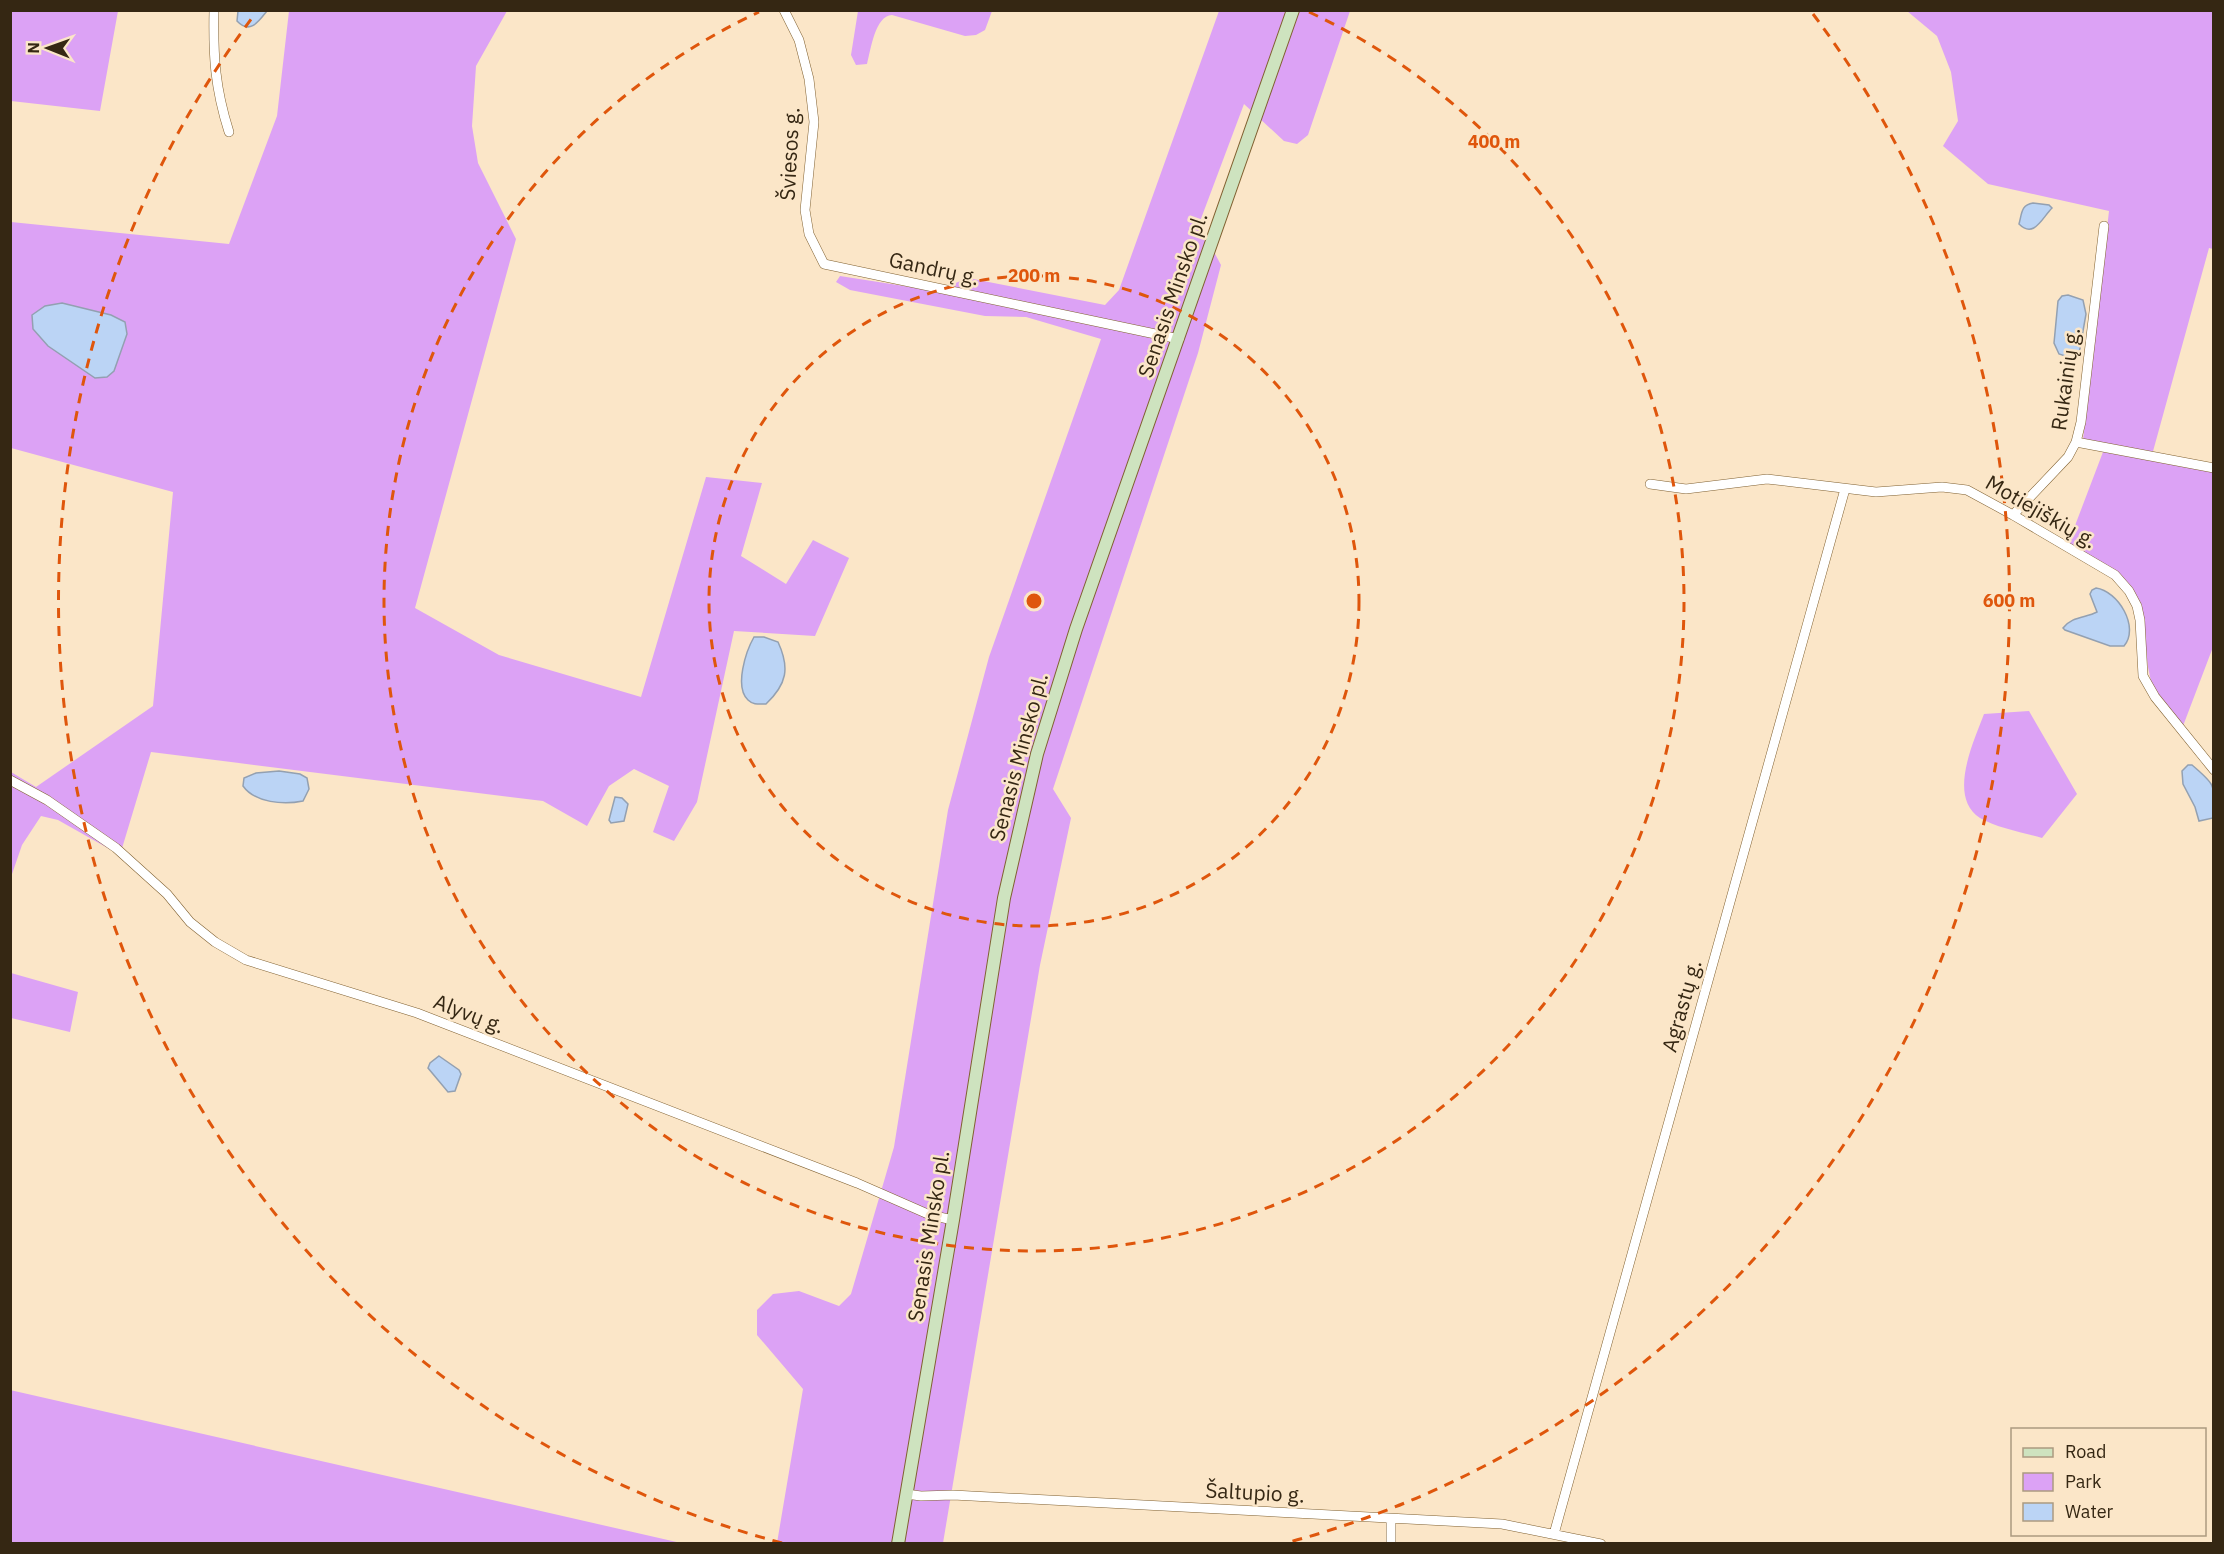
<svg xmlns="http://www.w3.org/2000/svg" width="2224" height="1554" font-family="'IBM Plex Sans',sans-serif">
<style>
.green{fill:#dca2f5}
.water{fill:#bbd4f5;stroke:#93a0b1;stroke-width:1.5}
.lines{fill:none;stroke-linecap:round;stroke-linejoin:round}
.street-casing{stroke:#806131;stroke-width:10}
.secondary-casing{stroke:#806131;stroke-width:14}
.street{stroke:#fff;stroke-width:9}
.secondary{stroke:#cee3bf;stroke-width:12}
.ring{fill:none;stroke:#df560c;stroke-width:3;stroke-dasharray:10 8}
.labels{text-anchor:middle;stroke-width:5;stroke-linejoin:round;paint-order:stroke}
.street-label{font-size:21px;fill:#352713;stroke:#fbe6c8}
.centre{fill:#df560c;stroke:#fbe6c8;stroke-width:3}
.ring-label{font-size:18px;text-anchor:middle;font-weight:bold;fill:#df560c;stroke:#fbe6c8;stroke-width:5;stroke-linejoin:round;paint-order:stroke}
</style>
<rect width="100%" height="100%" fill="#fbe6c8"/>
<path class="green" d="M11,10L118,11L100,111L11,101Z
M289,11H507L476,66L472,126L478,163L516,239L415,608L499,655L641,697L706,477L762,483L741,556L786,584L813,540L849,558L815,636L734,631L697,802L674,841L653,832L669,786L634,769L609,786L587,826L543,801L151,752L120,855L58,820L41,816L22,845L11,877V772L36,787L153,706L173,492L11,448V222L229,244L277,116Z
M858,11V10L992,11L985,30L976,35L965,36L892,15C875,16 871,49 867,64L856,65L851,55Z
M1219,11H1350L1308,135L1297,144L1284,141L1244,104L1199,224L1221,265L1198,353L1053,789L1071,818L1040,965L943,1543H777L803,1389L757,1335V1310L773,1294L799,1291L839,1306L851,1294L894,1147L948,810L989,657L1101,339L1026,317L985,316L850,290L836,282L840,276L936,291L968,278L1105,305L1119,290Z
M1907,11H2213V249L2209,248L2152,455L2083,440L2109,211L1988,184L1943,146L1958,121L1951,72L1937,36Z
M2103,452L2213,470V647L2183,726L2152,686L2148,667L2142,617L2130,586L2068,544Z
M2029,711L2077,794L2042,838C2022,832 1997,828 1980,818C1947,797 1974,741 1984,714Z
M11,973L78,992L70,1032L11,1018Z
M10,1390L681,1543H11Z"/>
<path class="water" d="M238,11V10L267,11C259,21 250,35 237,21Z
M2033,203L2049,205L2052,208C2042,218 2034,239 2019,224C2022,213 2021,205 2033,203Z
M2068,295L2083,300L2086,314L2079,354L2071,358L2059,354L2054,343L2058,301L2062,296Z
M62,303L111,315L125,322L127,334L114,371L107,377L95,378L48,346L33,329L32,315L45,306Z
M2096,588C2118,591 2140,627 2124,646H2110L2065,630L2063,628C2072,616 2086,618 2097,612L2090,594L2092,590Z
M754,637H764L778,642C790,668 787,684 766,704C759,704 753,705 748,700C734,687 746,651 754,637Z
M2188,765H2192C2218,787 2214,785 2213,818L2199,821L2195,807L2183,784L2182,771Z
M279,771L300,774L307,778L309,789L303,801C284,805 255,803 243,786L244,778L256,773Z
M615,797L622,798L628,804L624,821L611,823L609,820Z
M439,1056L459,1070L461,1074L455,1091L448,1092L428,1068L430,1063Z"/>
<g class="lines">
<defs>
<path id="street" d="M214,10C213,56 215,88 229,132
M784,10L799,40L809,79L814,122L805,210L809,234L824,264L1179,339
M2076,442L2214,468
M1650,484L1686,489L1767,479L1876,492L1942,487L1967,490L2013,515L2115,575L2129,591L2137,606L2140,620L2143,676L2155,697L2214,770
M2013,515L2068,457L2076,442L2081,422L2104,226
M10,780L47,800L116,848L167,894L190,922L215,942L246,960L417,1013L857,1183L930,1215L953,1220
M906,1494L921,1496L953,1495L1502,1524L1601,1544
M1391,1519V1544
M1554,1534L1845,489"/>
<path id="secondary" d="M898,1544L953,1220L1004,898L1037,754L1076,629L1293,10"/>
</defs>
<use href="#street" class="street-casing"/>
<use href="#secondary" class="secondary-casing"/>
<use href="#street" class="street"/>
<use href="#secondary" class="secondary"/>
</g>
<g class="ring">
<circle cx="1034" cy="601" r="325"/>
<path d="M1309 12A650 650 0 1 1 759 12"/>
<path d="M782 1543A975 975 0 0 1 255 14M1813 14A975 975 0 0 1 1286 1543"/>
</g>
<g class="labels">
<g class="street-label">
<text transform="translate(790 154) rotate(-87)" y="7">Šviesos g.</text>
<text transform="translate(934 269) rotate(12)" y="7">Gandrų g.</text>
<text transform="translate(1173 295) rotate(-71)" y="7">Senasis Minsko pl.</text>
<text transform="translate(2066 379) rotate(-82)" y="7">Rukainių g.</text>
<text transform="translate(2041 512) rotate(30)" y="7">Motiejiškių g.</text>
<text transform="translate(1019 757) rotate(-75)" y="7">Senasis Minsko pl.</text>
<text transform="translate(1682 1006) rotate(-74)" y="7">Agrastų g.</text>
<text transform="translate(469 1014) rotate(21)" y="7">Alyvų g.</text>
<text transform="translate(929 1236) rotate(-81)" y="7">Senasis Minsko pl.</text>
<text transform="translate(1255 1493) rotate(3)" y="7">Šaltupio g.</text>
</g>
</g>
<circle cx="1034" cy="601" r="9" class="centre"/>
<g class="ring-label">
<text x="1494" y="148">400 m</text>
<text x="1034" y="282">200 m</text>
<text x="2009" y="607">600 m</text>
</g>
<rect width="2224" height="1554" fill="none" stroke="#352713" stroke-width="24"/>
<rect x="2011" y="1428" width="195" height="108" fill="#fbe6c8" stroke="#ac9a80" stroke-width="1.5"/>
<rect x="2023" y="1448" width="30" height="9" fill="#cee3bf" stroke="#ac9a80" stroke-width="1.5"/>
<text x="2065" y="1458" font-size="18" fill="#352713">Road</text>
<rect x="2023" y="1473" width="30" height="18" fill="#dca2f5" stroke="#ac9a80" stroke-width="1.5"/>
<text x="2065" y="1488" font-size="18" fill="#352713">Park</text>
<rect x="2023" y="1503" width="30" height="18" fill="#bbd4f5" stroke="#ac9a80" stroke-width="1.5"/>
<text x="2065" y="1518" font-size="18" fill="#352713">Water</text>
<g transform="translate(48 48) rotate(271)" stroke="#fbe6c8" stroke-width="4.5" paint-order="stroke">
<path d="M0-4.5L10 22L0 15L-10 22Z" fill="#352713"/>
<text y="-9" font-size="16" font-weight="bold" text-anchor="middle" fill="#352713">N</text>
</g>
</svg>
